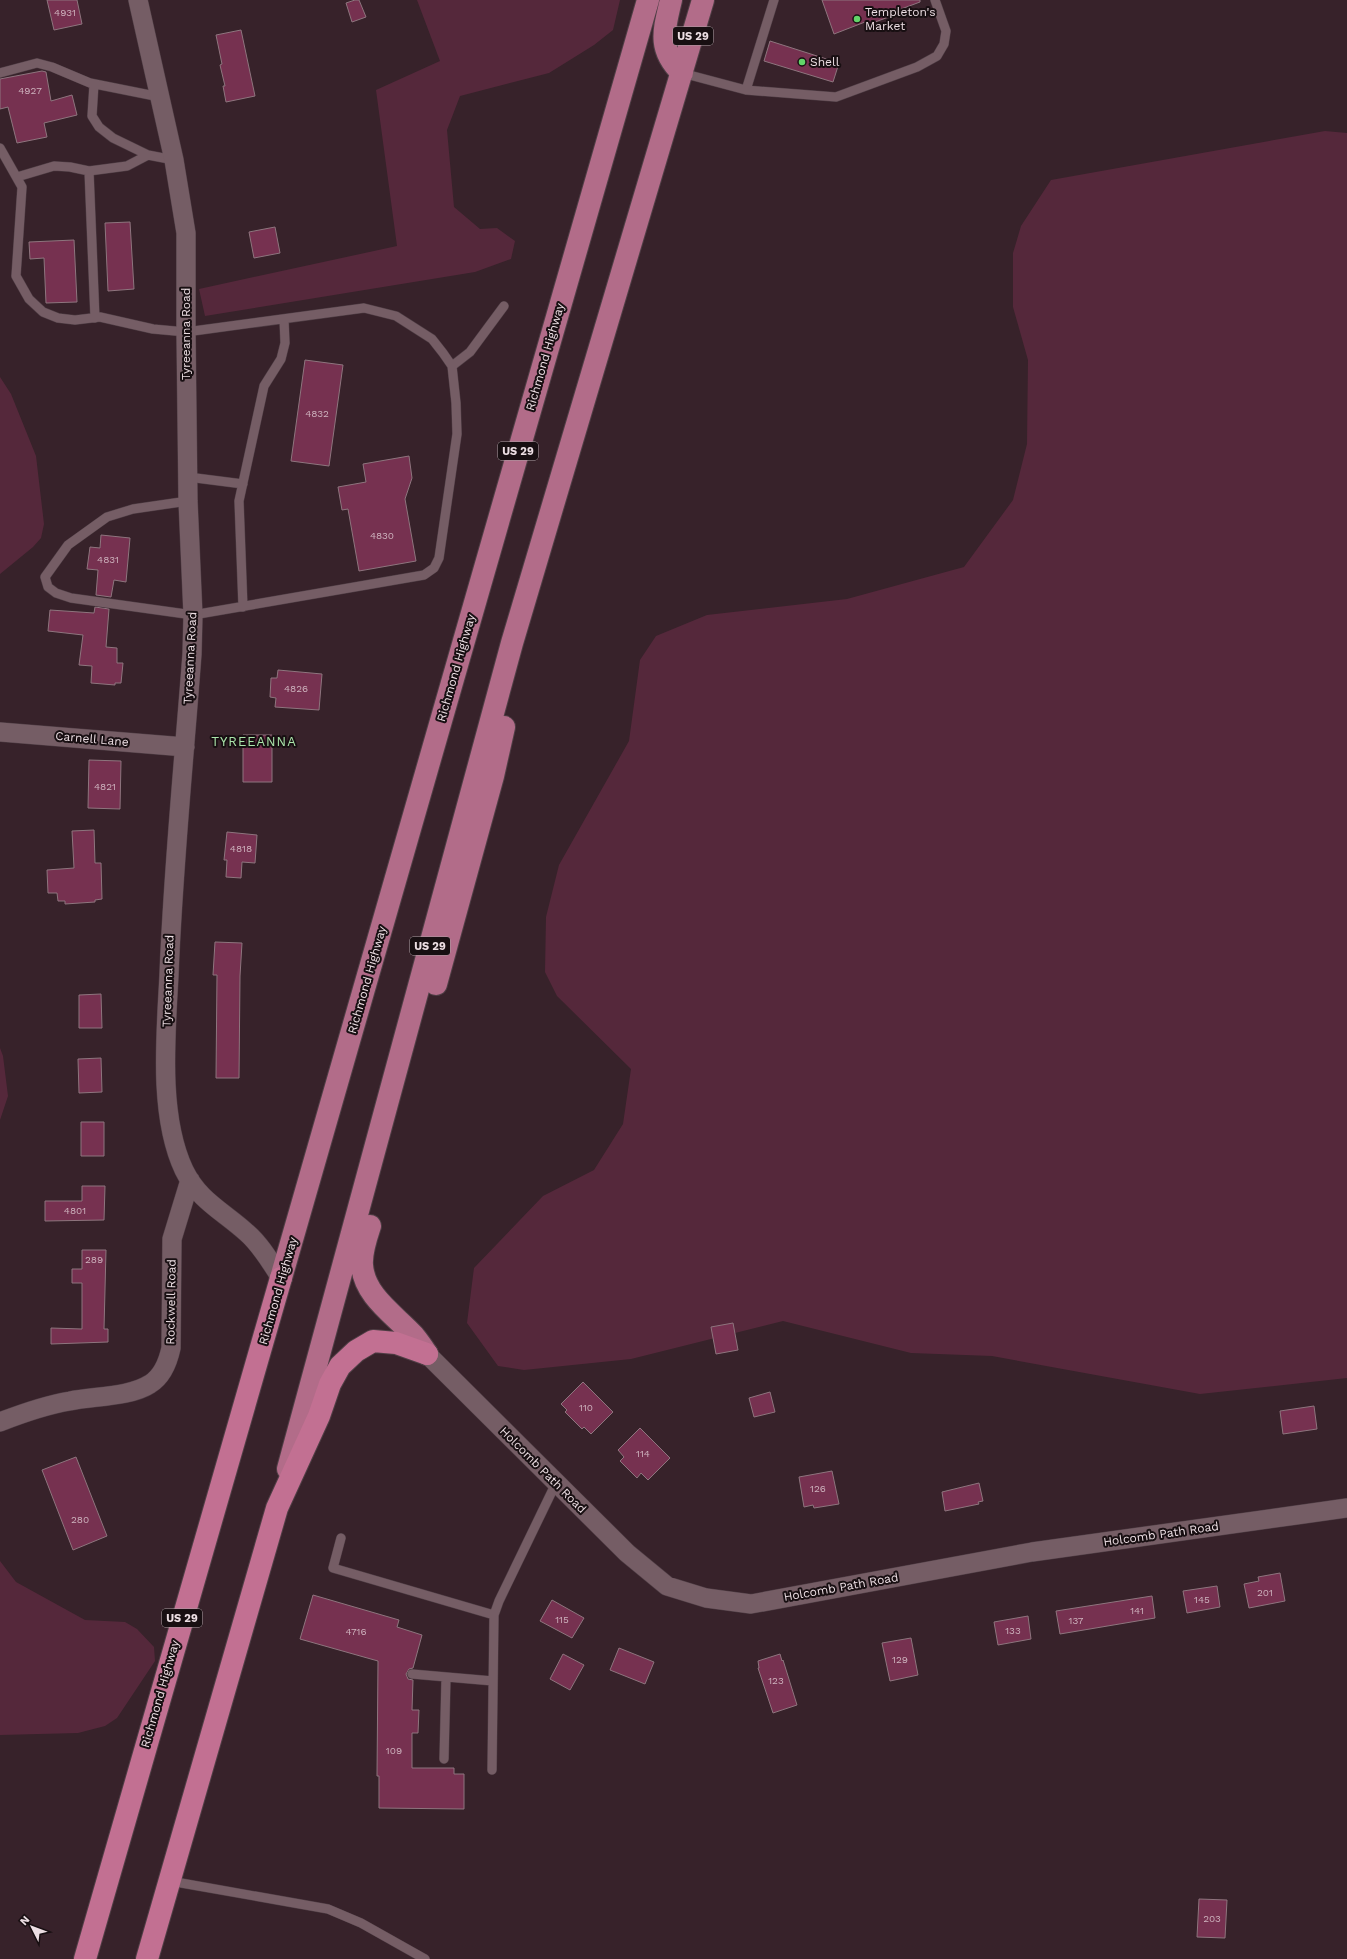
<svg xmlns="http://www.w3.org/2000/svg" width="1347" height="1959" font-family="'Work Sans',sans-serif">
<style>
.green{fill:#55283b}
.building{fill:#763150;stroke:#8e757e}
.lines{fill:none;stroke-linecap:round;stroke-linejoin:round}
.service-casing{stroke:#4f3e45;stroke-width:10}
.minor-casing{stroke:#4f3e45;stroke-width:20}
.trunk-casing{stroke:#4f3e45;stroke-width:24}
.motorway-casing{stroke:#4f3e45;stroke-width:24}
.service{stroke:#755d65;stroke-width:9}
.minor{stroke:#755d65;stroke-width:19}
.trunk{stroke:#b26c89;stroke-width:22}
.motorway{stroke:#c27092;stroke-width:22}
.poi-dot{fill:#62d469;stroke:#180f12;stroke-width:1.5}
.labels{text-anchor:middle;stroke-width:4;stroke-linejoin:round;paint-order:stroke}
.number-label{font-size:10px;fill:#ceb3be}
.shield{fill:#180f12;stroke:#aca0a4;stroke-width:1}
.shield-label{font-size:11px;font-weight:bold;fill:#ecdee3}
.poi-label{font-size:12px;fill:#ecdee3;stroke:#180f12;text-anchor:start}
.street-label{font-size:12px;fill:#ecdee3;stroke:#180f12}
.neighbourhood-label{font-size:13px;letter-spacing:1px;fill:#abe6ab;stroke:#180f12}
</style>
<rect width="100%" height="100%" fill="#37222a"/>
<path class="green" d="M417,0H620L613,30L594,45L549,73L460,96L447,130L454,207L480,229L497,228L515,241L511,259L475,272L205,316L199,289L397,246L376,90L440,61Z
M1325,131L1347,133V1378L1200,1394L992,1356L911,1353L783,1321L631,1359L524,1370L498,1366L467,1323L474,1268L543,1196L594,1170L623,1124L631,1069L557,996L545,972L546,917L559,865L629,741L640,660L656,636L707,615L847,599L964,567L1013,500L1027,444L1028,360L1013,307V253L1021,226L1051,180Z
M0,377L11,394L36,456L44,524L41,538L33,547L0,574Z
M0,1048L3,1056L8,1096L0,1120Z
M0,1561L16,1582L85,1620L125,1622L137,1629L154,1647L155,1661L117,1718L105,1726L78,1733L0,1735Z"/>
<path class="building" d="M47,0H77L82,24L54,30Z
M355,0H359L366,17L352,22L346,3Z
M822,0H920V2L893,12L894,15L867,25L865,22L834,34Z
M241,30L255,96L226,102L223,86H225L220,65L222,64L216,35Z
M770,41L839,63L833,82L764,61Z
M42,71L46,72L51,101L72,95L77,115L44,123L47,137L17,143L8,107L0,109V79Z
M130,222L134,289L108,291L105,223Z
M275,227L280,253L254,258L249,232Z
M74,240L77,302L46,303L44,258L30,259L29,242Z
M305,360L343,365L329,466L291,461Z
M409,456L412,478L405,499L416,561L359,571L348,509L342,510L338,487L366,482L363,464Z
M101,535L130,538L126,582L114,580L111,597L96,595L98,570L87,569L90,547L100,548Z
M95,607L109,609L106,647L117,648V663H123L121,683H115V685L91,683L92,666L79,665L83,635L48,631L50,610L94,613Z
M278,670L322,674L319,710L275,707L276,698L270,697L271,678H277Z
M243,735H272V782H243Z
M89,760L121,761L120,809L88,808Z
M94,830L95,863H101L102,899L95,900V902L65,904V901H58L57,893H48L47,870L74,868L72,831Z
M227,832L257,835L255,863L242,862L241,878L226,877L227,860H224Z
M215,942L242,943L240,976L239,1078H216L217,975H213Z
M101,994L102,1028H79V995Z
M101,1058L102,1092L79,1093L78,1059Z
M81,1122H104V1156H81Z
M82,1186H105L104,1220L45,1221V1201H82Z
M82,1250H106L104,1329H108V1342L51,1344V1328L82,1329V1283H72V1269H82Z
M733,1323L738,1350L716,1354L711,1327Z
M583,1382L613,1412L591,1434L584,1427L582,1429L565,1412L567,1410L561,1404Z
M770,1392L775,1412L754,1417L749,1398Z
M1314,1406L1317,1429L1283,1434L1280,1411Z
M640,1428L670,1458L648,1480L641,1473L637,1478L620,1461L624,1457L618,1450Z
M76,1457L107,1536L73,1550L42,1470Z
M832,1471L839,1504L814,1508L813,1505L804,1507L799,1477Z
M979,1483L983,1501L978,1502L979,1504L945,1511L942,1492Z
M1280,1573L1285,1601L1249,1608L1244,1584L1259,1581L1258,1577Z
M1217,1586L1220,1607L1187,1613L1183,1591Z
M313,1595L399,1620L397,1627L422,1635L413,1668L409,1669L406,1674L408,1679L413,1680L412,1710H419L418,1733H412V1768H454V1774H464V1809L379,1808V1776H377L378,1661L300,1639Z
M1152,1596L1155,1618L1060,1634L1056,1611Z
M552,1600L584,1618L572,1638L540,1621Z
M1028,1616L1031,1639L998,1645L994,1622Z
M911,1638L918,1675L890,1681L882,1643Z
M619,1648L654,1662L645,1684L610,1670Z
M563,1654L584,1665L570,1690L550,1679Z
M780,1654L782,1661L783,1660L797,1705L773,1713L758,1668H759L758,1661Z
M1199,1899L1227,1900L1225,1938L1197,1937Z"/>
<g class="lines">
<defs>
<path id="service" d="M0,73L37,63L52,67L90,83L160,97
M682,73L746,90L836,97L917,67L937,56L944,44L946,31L935,0
M94,84L92,116L99,127L113,138L148,155L174,160
M746,90L774,0
M0,148L22,187L16,276L29,299L43,312L58,318L75,320L100,317L153,329L186,332L364,308L396,316L432,339L443,353L452,366L456,403L457,434L439,558L434,568L424,575L193,615L71,598L56,593L48,587L45,577L68,545L107,517L133,509L188,501
M89,171L95,318
M17,177L54,166L70,167L89,171L127,166L148,155
M452,366L470,352L504,306
M188,477L243,484
M243,607L239,501L264,386L281,359L285,343L284,319
M341,1538L333,1568L494,1615
M412,1674L493,1681
M444,1759L446,1678
M492,1770L494,1615L499,1601L556,1483
M170,1881L328,1909L361,1923L425,1959"/>
<path id="minor" d="M138,0L174,160L186,233V332L188,501L193,615L192,654C184,761 173,868 169,975C166,1034 158,1115 184,1170C199,1201 223,1211 247,1233C261,1245 271,1263 281,1278
M0,732L185,747
M427,1354L627,1553L667,1586L706,1598L751,1604L1032,1552L1347,1508
M0,1422C23,1413 46,1405 70,1401C94,1396 130,1397 150,1384C163,1376 168,1362 171,1348L172,1239L190,1180"/>
<path id="trunk" d="M671,0C664,30 657,49 682,73
M436,984L493,776L504,727
M370,1226C366,1238 361,1252 362,1265C364,1296 395,1315 414,1336C419,1342 423,1348 427,1354
M281,1278L648,0
M288,1469L512,643L703,0"/>
<path id="motorway" d="M85,1959L281,1278
M147,1959L277,1508L319,1416L330,1384L340,1366L356,1351L373,1341L396,1343L427,1354"/>
</defs>
<use href="#service" class="service-casing"/>
<use href="#minor" class="minor-casing"/>
<use href="#trunk" class="trunk-casing"/>
<use href="#motorway" class="motorway-casing"/>
<use href="#service" class="service"/>
<use href="#minor" class="minor"/>
<use href="#trunk" class="trunk"/>
<use href="#motorway" class="motorway"/>
</g>
<g class="poi-dot">
<circle cx="857" cy="19" r="4"/>
<circle cx="802" cy="62" r="4"/>
</g>
<g class="labels">
<g class="number-label">
<text x="65" y="16">4931</text>
<text x="30" y="94">4927</text>
<text x="317" y="417">4832</text>
<text x="382" y="539">4830</text>
<text x="108" y="563">4831</text>
<text x="296" y="692">4826</text>
<text x="105" y="790">4821</text>
<text x="241" y="852">4818</text>
<text x="75" y="1214">4801</text>
<text x="94" y="1263">289</text>
<text x="586" y="1411">110</text>
<text x="643" y="1457">114</text>
<text x="818" y="1492">126</text>
<text x="80" y="1523">280</text>
<text x="1265" y="1596">201</text>
<text x="1202" y="1603">145</text>
<text x="1137" y="1614">141</text>
<text x="562" y="1623">115</text>
<text x="1076" y="1624">137</text>
<text x="1013" y="1634">133</text>
<text x="356" y="1635">4716</text>
<text x="900" y="1663">129</text>
<text x="776" y="1684">123</text>
<text x="394" y="1754">109</text>
<text x="1212" y="1922">203</text>
</g>
<g class="shield">
<rect x="673" y="27" width="40" height="18" rx="3"/>
<rect x="498" y="442" width="40" height="18" rx="3"/>
<rect x="410" y="937" width="40" height="18" rx="3"/>
<rect x="162" y="1609" width="40" height="18" rx="3"/>
</g>
<g class="shield-label">
<text x="693" y="40">US 29</text>
<text x="518" y="455">US 29</text>
<text x="430" y="950">US 29</text>
<text x="182" y="1622">US 29</text>
</g>
<g class="poi-label">
<text x="865" y="16">Templeton's<tspan x="865" dy="14">Market</tspan></text>
<text x="810" y="66">Shell</text>
</g>
<g class="street-label">
<text transform="translate(186 334) rotate(-90)" y="4">Tyreeanna Road</text>
<text transform="translate(545 357) rotate(-74)" y="4">Richmond Highway</text>
<text transform="translate(190 658) rotate(-87)" y="4">Tyreeanna Road</text>
<text transform="translate(456 668) rotate(-74)" y="4">Richmond Highway</text>
<text transform="translate(92 739) rotate(5)" y="4">Carnell Lane</text>
<text transform="translate(367 980) rotate(-74)" y="4">Richmond Highway</text>
<text transform="translate(168 981) rotate(-88)" y="4">Tyreeanna Road</text>
<text transform="translate(278 1291) rotate(-74)" y="4">Richmond Highway</text>
<text transform="translate(171 1302) rotate(-89)" y="4">Rockwell Road</text>
<text transform="translate(543 1470) rotate(45)" y="4">Holcomb Path Road</text>
<text transform="translate(1161 1534) rotate(-8)" y="4">Holcomb Path Road</text>
<text transform="translate(841 1587) rotate(-10)" y="4">Holcomb Path Road</text>
<text transform="translate(160 1694) rotate(-74)" y="4">Richmond Highway</text>
</g>
<g class="neighbourhood-label">
<text x="254" y="746">TYREEANNA</text>
</g>
</g>
<g transform="translate(32 1927) rotate(312)" stroke="#180f12" stroke-width="3" paint-order="stroke">
<path d="M0-3L7 15L0 10L-7 15Z" fill="#ecdee3"/>
<text y="-6" font-size="11" font-weight="bold" text-anchor="middle" fill="#ecdee3">N</text>
</g>
</svg>
